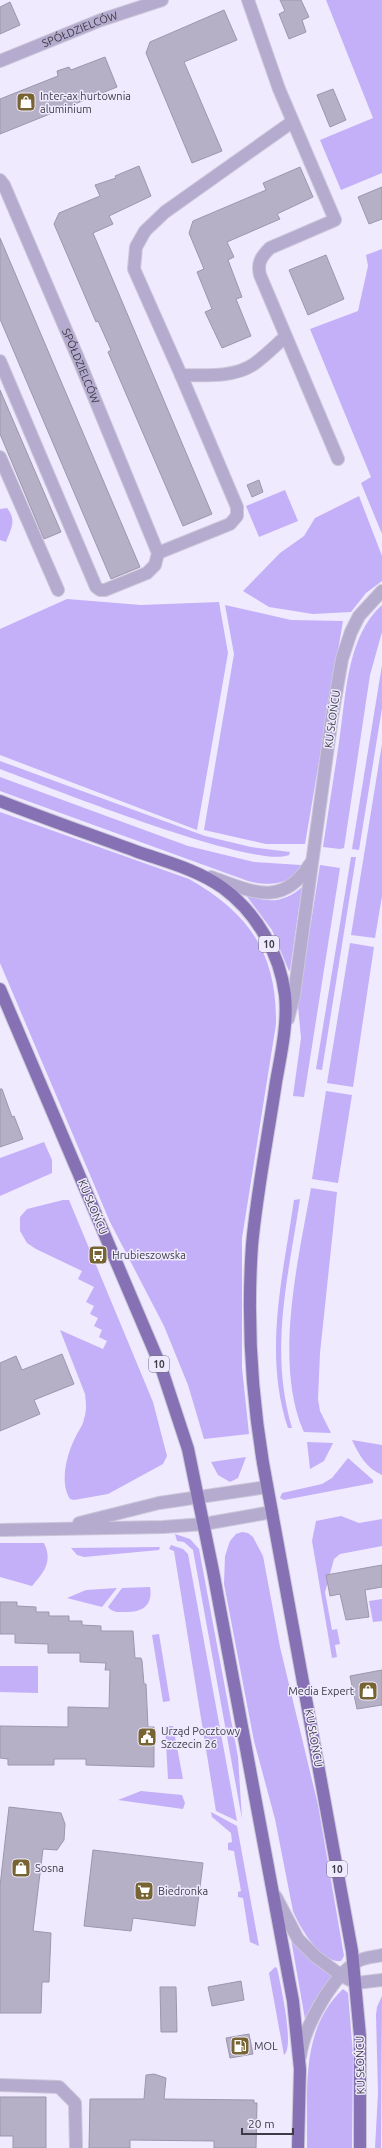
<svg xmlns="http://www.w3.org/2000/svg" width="382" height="2148" font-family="Ubuntu,sans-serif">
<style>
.green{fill:#c4aff9}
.building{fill:#b6b0c7;stroke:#9c97ad}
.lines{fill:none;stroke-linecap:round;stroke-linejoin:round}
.minor-casing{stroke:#cbc7d9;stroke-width:14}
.major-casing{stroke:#cbc7d9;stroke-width:14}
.minor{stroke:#b4abcf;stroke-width:12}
.major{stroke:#8571b3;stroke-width:12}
.labels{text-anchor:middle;stroke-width:3;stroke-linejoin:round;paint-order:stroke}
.shield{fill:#efeafe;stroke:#72707c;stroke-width:1}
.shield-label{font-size:10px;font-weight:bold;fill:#3d3b45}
.street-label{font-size:11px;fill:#3d3b45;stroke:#efeafe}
.poi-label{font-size:11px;fill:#3d3b45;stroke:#efeafe;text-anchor:start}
</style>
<rect width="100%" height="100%" fill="#efeafe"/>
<path class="green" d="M326,0H382V173L341,190L320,140L373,118Z
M382,249V534L361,483L371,477L310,329L358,311L368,266L366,255Z
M285,490L298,521L259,537L246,506Z
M359,496L382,556V581L366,593L351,612L313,614L269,607L243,591L280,553L304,536L315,518Z
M7,508C17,520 11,529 6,542L0,540V509Z
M67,599L141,605L219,602L228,653L197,830L0,755V629Z
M225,605L291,620L343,621L305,844H266L204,830L234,654Z
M382,605V632L370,675L344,848L340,849L323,847C328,812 334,777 339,742C346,698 346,637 382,605Z
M382,665V708L359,850L352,849Z
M382,744V896L375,938L351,935Z
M0,761L205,836L251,847L290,852L289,855C255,870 46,786 0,769Z
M0,777L188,846L254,862L301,865C294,886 265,886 248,881L0,791Z
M0,812L189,879C249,913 277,953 276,1024L242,1238V1368L249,1434L204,1439L188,1385L164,1326L110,1222L0,963Z
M351,857H356L322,1070L316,1069Z
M320,865L340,868L304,1097L293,1096L301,1038L298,1006Z
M302,887L290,970L289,971L272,930L245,894C250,895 255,898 260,899C276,903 290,898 302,887Z
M350,943L374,947L353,1087L327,1083Z
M326,1091L352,1095L338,1183L312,1179Z
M44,1142L52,1160V1173L0,1196V1158Z
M311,1188L337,1192L320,1353L318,1399L320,1411L331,1433L304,1432L303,1430C274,1361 298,1261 311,1188Z
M300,1199C288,1278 269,1350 292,1428H288C263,1353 283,1276 294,1200Z
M63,1200H69L153,1402L167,1456L163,1464L108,1494L74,1500L70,1499C59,1482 67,1453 76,1436C79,1430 83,1425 84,1419C87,1410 86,1403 85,1394L60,1330L103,1349L107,1341L99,1337L102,1330L94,1326L98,1318L90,1314L94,1306L86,1302L94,1287L78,1279L82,1271L36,1249L27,1243L20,1231V1217L27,1209Z
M352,1440L382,1445V1475C366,1468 359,1455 352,1440Z
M307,1442L333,1443L324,1461L310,1469Z
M246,1457L238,1478L230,1482L218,1475L211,1462Z
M348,1458L373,1480V1483L284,1500L280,1498L282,1493L322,1484L332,1478Z
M341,1516L359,1523L382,1519V1546L340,1554L334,1559L325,1592L332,1630L337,1629L340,1644L335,1645L337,1657L332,1658L312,1541L316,1521Z
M242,1532L248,1533L253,1537L263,1556L280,1647L318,1805L344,1956L341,1961C321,1964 299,1926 293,1911L275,1819L254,1741L224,1584L225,1556L230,1541L236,1534Z
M175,1534L190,1539L199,1549L238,1757L242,1819L193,1550L184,1542L177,1541Z
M0,1543H44C53,1562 44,1572 32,1586L0,1577Z
M171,1545L183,1549L188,1554L237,1821L216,1811L174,1551L169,1549Z
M160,1547L159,1550L84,1557L77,1555L71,1548Z
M150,1587C153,1605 143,1612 126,1612C119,1612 113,1613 108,1607L122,1588Z
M117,1588L102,1607L67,1598L86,1590Z
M382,1599V1621L373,1622L369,1601Z
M159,1634L170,1701L163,1702L152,1635Z
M0,1666H38V1693L0,1692Z
M165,1726H173L183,1779H168Z
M141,1791L182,1795L185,1803L183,1809L118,1800Z
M211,1812L237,1826L259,1946L250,1942L243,1898L238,1897V1892L241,1891L234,1851L228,1850V1843L232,1842L231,1833L212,1817Z
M291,1939L313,1962L334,1976L314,2001L305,2019Z
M275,1967L277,1968C280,1982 295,2047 284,2055L269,1973Z
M343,1989L348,1993L353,2055L352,2148H307C308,2094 299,2030 343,1989Z
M382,1996L381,2148H375L378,2093L376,2015L377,2007Z"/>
<path class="building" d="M280,0H301L309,17L302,20L306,32L289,39L279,14L285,11Z
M10,2L20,25L0,34V7Z
M224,10L237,40L184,62L222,151L192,163L146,53L150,42Z
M105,57L117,87L0,134V99L58,76L57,71L69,67L71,70Z
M333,89L346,120L330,127L317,95Z
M139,166L151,196L109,216L113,224L93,233L212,514L183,526L108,352L111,350L98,321L96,322L54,224L59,213L100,196L95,185L116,178L115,176Z
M300,167L313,197L277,214L280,219L227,242L234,257L228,260L242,297L236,299L251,336L222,348L205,312L212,309L197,272L204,269L189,233L193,221L266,190L263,183Z
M382,187V219L369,224L358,197Z
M0,238L140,567L111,579L0,319Z
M326,255L344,299L308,315L289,270Z
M0,390L61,532L44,539L0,434Z
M259,480L263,492L252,497L247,485Z
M0,1089H2L12,1117L14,1116L23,1139L0,1147Z
M62,1354L74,1384L34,1400L40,1414L0,1431V1363L16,1356L22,1370Z
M382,1565V1587L365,1590L369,1617L346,1620L340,1594L330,1596L326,1575Z
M0,1602H17V1606L36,1607V1612H49V1616H69V1621H82V1625L101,1626V1631H133L135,1658H141L142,1661L144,1684H146L148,1727H154V1767L86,1765V1759H54V1765H8V1759L0,1758V1726L68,1727V1707L109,1708L110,1670H105L106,1663L80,1662V1653H48V1644L15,1643V1634H0Z
M382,1670V1705L357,1709L350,1676Z
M9,1807L61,1813L65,1824L64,1840L57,1850L43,1849L33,1931L51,1933L49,1982H42L41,2013H0V1886Z
M93,1850L203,1863L195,1926L133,1918L131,1931L84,1926Z
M241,1981L244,2000L212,2006L208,1987Z
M160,1987H176L177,2032H161Z
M249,2034L253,2054L230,2058L226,2038Z
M154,2074L166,2078L164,2099L254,2100V2103H257L256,2148H214V2141L130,2140V2148H89L90,2099H144L146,2075Z
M0,2097H46V2148H13V2136H0Z"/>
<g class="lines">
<defs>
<g id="minor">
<path d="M248,0L279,89L335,220L270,248C261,257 257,263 260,275L338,459"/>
<path id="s1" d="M0,61L101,20L162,0"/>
<path id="s2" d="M0,180L4,185L78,358L158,553L155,565L147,573L105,590H100L96,587L0,361"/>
<path d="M285,337C275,346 265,356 254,364C234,378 204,375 181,375L134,269L136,247L145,231L165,212L292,122"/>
<path d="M0,457L58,590"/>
<path d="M158,553L230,524L237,516V507L181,375"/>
<path d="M211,877C251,891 282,909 310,864"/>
<path d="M288,1019L294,995L332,717L342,659L351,632L359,616L382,591"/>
<path d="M79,1523L159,1503L267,1487"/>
<path d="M0,1530L163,1527L204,1524L272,1512"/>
<path d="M276,1897L298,1939L315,1956L342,1976L356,1983L382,1980"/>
<path d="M300,2057C304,2027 332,1976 358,1961C365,1957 374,1957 382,1955"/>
<path d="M0,2085L59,2087L75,2103L76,2148"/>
</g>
<path id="major" d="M0,801C46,819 92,835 138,852C167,862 198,870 223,888C257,913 280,954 285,995C288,1023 281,1054 276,1082C268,1136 257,1191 252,1245C247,1318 251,1390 263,1463L352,1951L360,2036V2148
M0,989L161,1367L188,1449L213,1571L293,2001L300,2069L298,2148"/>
</defs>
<use href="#minor" class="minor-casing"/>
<use href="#major" class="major-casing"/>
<use href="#minor" class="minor"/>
<use href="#major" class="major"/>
</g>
<defs>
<symbol id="shop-square" viewBox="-11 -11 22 22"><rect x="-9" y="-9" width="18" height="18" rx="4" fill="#786433" stroke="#efeafe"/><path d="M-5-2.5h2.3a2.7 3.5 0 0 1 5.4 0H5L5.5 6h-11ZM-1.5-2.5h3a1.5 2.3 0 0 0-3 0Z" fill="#fff"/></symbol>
<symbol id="bus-square" viewBox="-11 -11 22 22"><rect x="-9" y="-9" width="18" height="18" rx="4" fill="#786433" stroke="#efeafe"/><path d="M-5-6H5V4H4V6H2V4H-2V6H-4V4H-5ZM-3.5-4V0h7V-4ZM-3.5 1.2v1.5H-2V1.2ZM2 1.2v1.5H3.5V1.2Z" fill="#fff"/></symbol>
<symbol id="civic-square" viewBox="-11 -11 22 22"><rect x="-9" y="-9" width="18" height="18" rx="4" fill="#786433" stroke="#efeafe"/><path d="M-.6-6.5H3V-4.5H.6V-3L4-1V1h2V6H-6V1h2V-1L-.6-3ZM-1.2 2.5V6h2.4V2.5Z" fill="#fff"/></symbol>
<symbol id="supermarket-square" viewBox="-11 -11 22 22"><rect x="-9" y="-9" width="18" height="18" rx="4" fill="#786433" stroke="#efeafe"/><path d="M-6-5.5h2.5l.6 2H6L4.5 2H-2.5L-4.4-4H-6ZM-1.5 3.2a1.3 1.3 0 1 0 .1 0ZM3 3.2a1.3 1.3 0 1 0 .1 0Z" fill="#fff"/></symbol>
<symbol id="fuel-square" viewBox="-11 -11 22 22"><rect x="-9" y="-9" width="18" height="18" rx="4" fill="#786433" stroke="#efeafe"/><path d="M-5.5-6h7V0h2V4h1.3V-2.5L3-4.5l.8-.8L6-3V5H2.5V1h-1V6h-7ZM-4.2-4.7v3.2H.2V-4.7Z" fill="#fff"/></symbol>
</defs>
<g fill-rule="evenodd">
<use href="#shop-square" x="15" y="91" width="22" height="22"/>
<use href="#bus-square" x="87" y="1244" width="22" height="22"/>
<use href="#shop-square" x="357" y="1680" width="22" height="22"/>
<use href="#civic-square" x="136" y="1726" width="22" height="22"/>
<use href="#shop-square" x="10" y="1857" width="22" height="22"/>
<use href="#supermarket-square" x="133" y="1880" width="22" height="22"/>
<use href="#fuel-square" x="229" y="2035" width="22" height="22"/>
</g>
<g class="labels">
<g class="shield">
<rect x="259" y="936" width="20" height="16" rx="3"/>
<rect x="149" y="1356" width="20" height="16" rx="3"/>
<rect x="327" y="1861" width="20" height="16" rx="3"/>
</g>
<g class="shield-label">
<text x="269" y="948">10</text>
<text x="159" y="1368">10</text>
<text x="337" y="1873">10</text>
</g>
<g class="street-label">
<text dy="4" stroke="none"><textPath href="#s1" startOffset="86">SPÓŁDZIELCÓW</textPath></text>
<text dy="4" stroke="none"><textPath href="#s2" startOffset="203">SPÓŁDZIELCÓW</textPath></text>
<text transform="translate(332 719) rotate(-82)" y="4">KU SŁOŃCU</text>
<text transform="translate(93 1207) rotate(67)" y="4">KU SŁOŃCU</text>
<text transform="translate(314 1738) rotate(80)" y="4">KU SŁOŃCU</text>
<text transform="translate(360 2065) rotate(-91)" y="4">KU SŁOŃCU</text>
</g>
<g class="poi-label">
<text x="40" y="100">Inter-ax hurtownia<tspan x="40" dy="13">aluminium</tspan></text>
<text x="112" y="1259">Hrubieszowska</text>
<text x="354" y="1695" text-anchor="end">Media Expert</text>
<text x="161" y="1735">Urząd Pocztowy<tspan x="161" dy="13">Szczecin 26</tspan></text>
<text x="35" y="1872">Sosna</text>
<text x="158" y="1895">Biedronka</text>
<text x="254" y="2050">MOL</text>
</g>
</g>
<path d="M242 2128v6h51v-6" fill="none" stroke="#3d3b45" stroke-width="2"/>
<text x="248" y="2128" font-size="12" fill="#3d3b45" stroke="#efeafe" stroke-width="3" paint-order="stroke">20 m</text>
</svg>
